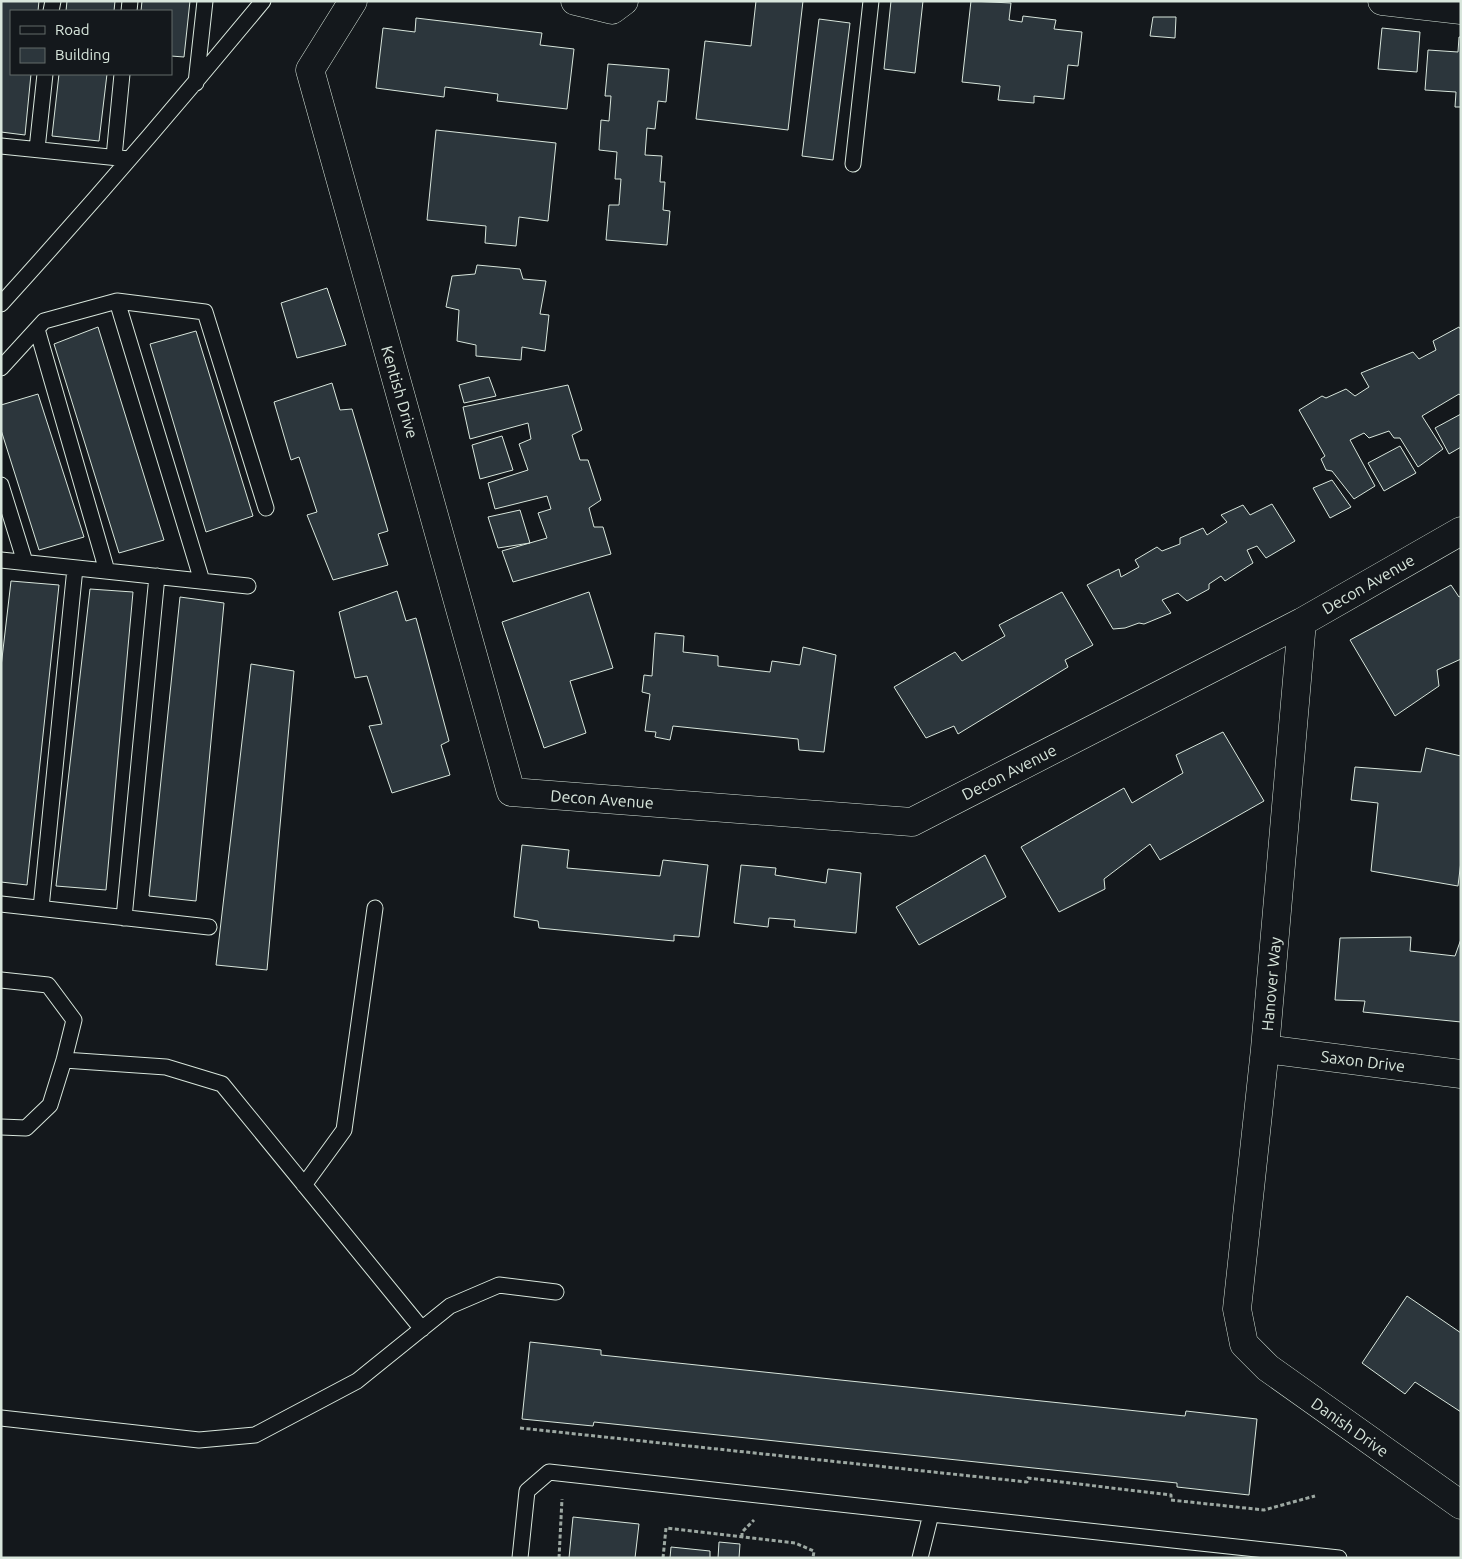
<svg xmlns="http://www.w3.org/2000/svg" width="1462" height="1559" font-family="Ubuntu,sans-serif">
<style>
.building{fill:#2c363c;stroke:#d8e6dc}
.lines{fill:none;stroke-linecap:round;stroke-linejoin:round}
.service-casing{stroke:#d8e6dc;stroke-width:17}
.minor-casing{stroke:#d8e6dc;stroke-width:29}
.path{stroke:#9da8a2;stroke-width:3;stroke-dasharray:4 2.5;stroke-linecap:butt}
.service{stroke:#14181c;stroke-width:15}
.minor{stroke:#14181c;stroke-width:28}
.labels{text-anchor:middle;stroke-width:4;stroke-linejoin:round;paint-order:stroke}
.street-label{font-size:16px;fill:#d8e6dc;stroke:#14181c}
</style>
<rect width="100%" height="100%" fill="#14181c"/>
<path class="building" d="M1,1H39L38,11H11V74H31L25,135L1,132Z
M67,1H115L114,11H66Z
M142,1H190L184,57L171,56V11H141Z
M756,1H803L788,130L696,119L705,41L751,46Z
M891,1H923L915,73L884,69Z
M971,1L1011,3L1009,20L1022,22L1023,16L1056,20L1054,29L1082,32L1078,66L1068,65L1064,99L1034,96V103L998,100L1000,86L962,82Z
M1153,17H1176L1175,38L1150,36Z
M416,18L542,33L540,45L574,49L567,109L497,101L498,94L445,87L444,97L376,88L383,28L415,32Z
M819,19L850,23L833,160L802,156Z
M1382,28L1420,32L1417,72L1378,69Z
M1459,37H1461V107H1455L1456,92L1425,90L1428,50L1458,52Z
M608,64L669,69L666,102L658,101L655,129L647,128L645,155L662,156L660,182H665L663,210L670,211L667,245L606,240L609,205H619L621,179H615L617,152L599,150L601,120L609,121L611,96H605Z
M59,74H107L99,141L52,136Z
M436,130L556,143L548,221L519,217L516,246L485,243L486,226L427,220Z
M477,265L520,269L523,279L546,281L540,314L549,315L545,351L522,347L521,360L476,356V345L457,341L459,310L446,307L452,276L475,274Z
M327,288L346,345L297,358L281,303Z
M98,327L164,540L119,553L54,344Z
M1459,327L1461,330V396L1459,394L1422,416L1443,449L1418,467L1400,438H1394L1389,431L1369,438L1364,433L1350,440L1375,486L1354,499L1332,471L1326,470L1321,459L1325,456L1299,410L1322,396L1326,398L1346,389L1355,396L1369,387L1361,373L1413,352L1419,359L1436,350L1433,341Z
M196,331L253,516L206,532L150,344Z
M489,377L496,396L464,403L459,385Z
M332,383L340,410L352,409L388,531L378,534L388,565L333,580L307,515L317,512L299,457L291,460L274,402Z
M568,385L582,430L572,435L580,460H588L601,500L589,508L594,527H603L611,554L513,582L502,551L547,538L538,513L551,509L547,496L495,509L488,483L528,470L519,444L531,439L528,423L470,439L463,407Z
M38,394L84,537L39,550L1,430V405Z
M1461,414V447L1449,454L1435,428Z
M502,436L513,470L480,479L472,445Z
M1400,446L1416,473L1384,491L1368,463Z
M1332,480L1351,507L1330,518L1313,488Z
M1272,504L1295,541L1266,558L1257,546L1247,550L1253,563L1225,581L1221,576L1209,584V589L1187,601L1178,593L1162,600L1171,613L1144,624L1139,623L1125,628L1113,629L1087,585L1119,569L1121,577L1139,567L1135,560L1157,547L1162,551L1180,544V538L1203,528L1207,535L1227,522L1221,515L1243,505L1250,515Z
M520,510L530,543L498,548L488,517Z
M11,581L59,585L27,885L1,882V667Z
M1451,585L1459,597L1461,596V659L1437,670L1439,686L1395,716L1350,640Z
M90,589L133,592L106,890L56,886Z
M397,591L406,621L416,618L449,741L441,745L450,775L392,793L369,726L382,724L367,676L355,678L339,612Z
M589,592L613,668L570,681L586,733L544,748L502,622Z
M1062,592L1093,645L1065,660L1068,667L958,734L954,726L926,738L894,687L955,652L962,661L1005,636L999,625Z
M180,597L224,603L196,901L149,896Z
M655,633L684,636L683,652L718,656V666L770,672L772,661L800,665L803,647L836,655L824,752L799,750L798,739L673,726L670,740L655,737L656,732L645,731L650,694L642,692L644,675L652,676Z
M251,664L294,671L267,970L216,965Z
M1223,732L1264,801L1160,860L1150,844L1104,879L1105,889L1059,912L1021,847L1124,788L1132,803L1183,773L1176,755Z
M1426,748L1461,756V861L1458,886L1371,871L1378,803L1351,800L1355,767L1421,772Z
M522,845L569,850L567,868L660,876L663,860L708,865L699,937L674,935V941L539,928L538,921L514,917Z
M985,855L1006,897L919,945L896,907Z
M741,865L776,868L775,875L826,883L828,869L861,873L856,933L794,927L795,920L769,918L768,927L734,923Z
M1411,937L1410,951L1455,956L1461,939V1022L1363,1012L1365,1001L1335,1000L1340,938Z
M1407,1296L1461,1333V1412L1415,1382L1405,1394L1362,1363Z
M530,1342L601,1350V1355L1185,1416L1186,1411L1257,1419L1249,1495L1177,1487V1483L594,1422L593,1426L522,1419Z
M573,1517L639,1524L635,1558H569Z
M719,1542L740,1544L739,1558H718Z
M671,1547L710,1551V1558H670Z"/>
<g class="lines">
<defs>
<path id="service" d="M51,11L53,1
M129,11L130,1
M196,83L205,1
M1,146L129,159
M37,149L45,74
M114,157L122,74
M853,164L871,1
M117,301L202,581
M1,304C91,205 178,104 263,1
M37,329L107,571
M1,368L44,321L117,301L205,312L266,508
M1,485L25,562
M1,560L248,586
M1,904L209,927
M41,908L75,568
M124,918L157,576
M1,980L48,985L74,1020L64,1060L50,1105L26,1128L1,1127
M64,1060L166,1067L222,1084L422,1329
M304,1185L344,1130L375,908
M1,1418L199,1440L255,1435L357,1381L450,1306L499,1285L556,1292
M520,1558L527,1491L549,1472L931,1514L1339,1558
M920,1558L931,1514"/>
<path id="minor" d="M353,1L310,70L511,792L912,822L1302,622L1461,531
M575,1L612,10L624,1
M1382,1L1461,10
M1302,622L1265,1049L1237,1309L1244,1344L1268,1368L1461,1505
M1265,1049L1461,1074"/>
</defs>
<use href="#service" class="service-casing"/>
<use href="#minor" class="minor-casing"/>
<path class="path" d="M520,1428L1027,1482L1028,1478L1171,1495V1500L1264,1510L1315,1496
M742,1537V1532L754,1520
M559,1558L562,1499
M663,1558L666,1528L795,1543L814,1551L813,1558"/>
<use href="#service" class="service"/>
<use href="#minor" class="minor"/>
</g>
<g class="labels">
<g class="street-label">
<text transform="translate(400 392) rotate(74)" y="6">Kentish Drive</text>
<text transform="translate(1368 584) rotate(-30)" y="6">Decon Avenue</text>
<text transform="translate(1009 772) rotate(-27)" y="6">Decon Avenue</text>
<text transform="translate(602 799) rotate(4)" y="6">Decon Avenue</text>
<text transform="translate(1271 984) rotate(-85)" y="6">Hanover Way</text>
<text transform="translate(1363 1061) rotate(7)" y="6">Saxon Drive</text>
<text transform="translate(1350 1427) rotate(35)" y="6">Danish Drive</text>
</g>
</g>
<rect width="1462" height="1559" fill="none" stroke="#d8e6dc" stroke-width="5"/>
<rect x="10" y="10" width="162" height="65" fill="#14181c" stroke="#626a69"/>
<rect x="20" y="26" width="25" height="8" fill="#14181c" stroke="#626a69"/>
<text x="55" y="35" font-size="15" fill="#d8e6dc">Road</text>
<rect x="20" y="48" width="25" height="15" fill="#2c363c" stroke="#626a69"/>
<text x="55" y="60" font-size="15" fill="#d8e6dc">Building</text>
</svg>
